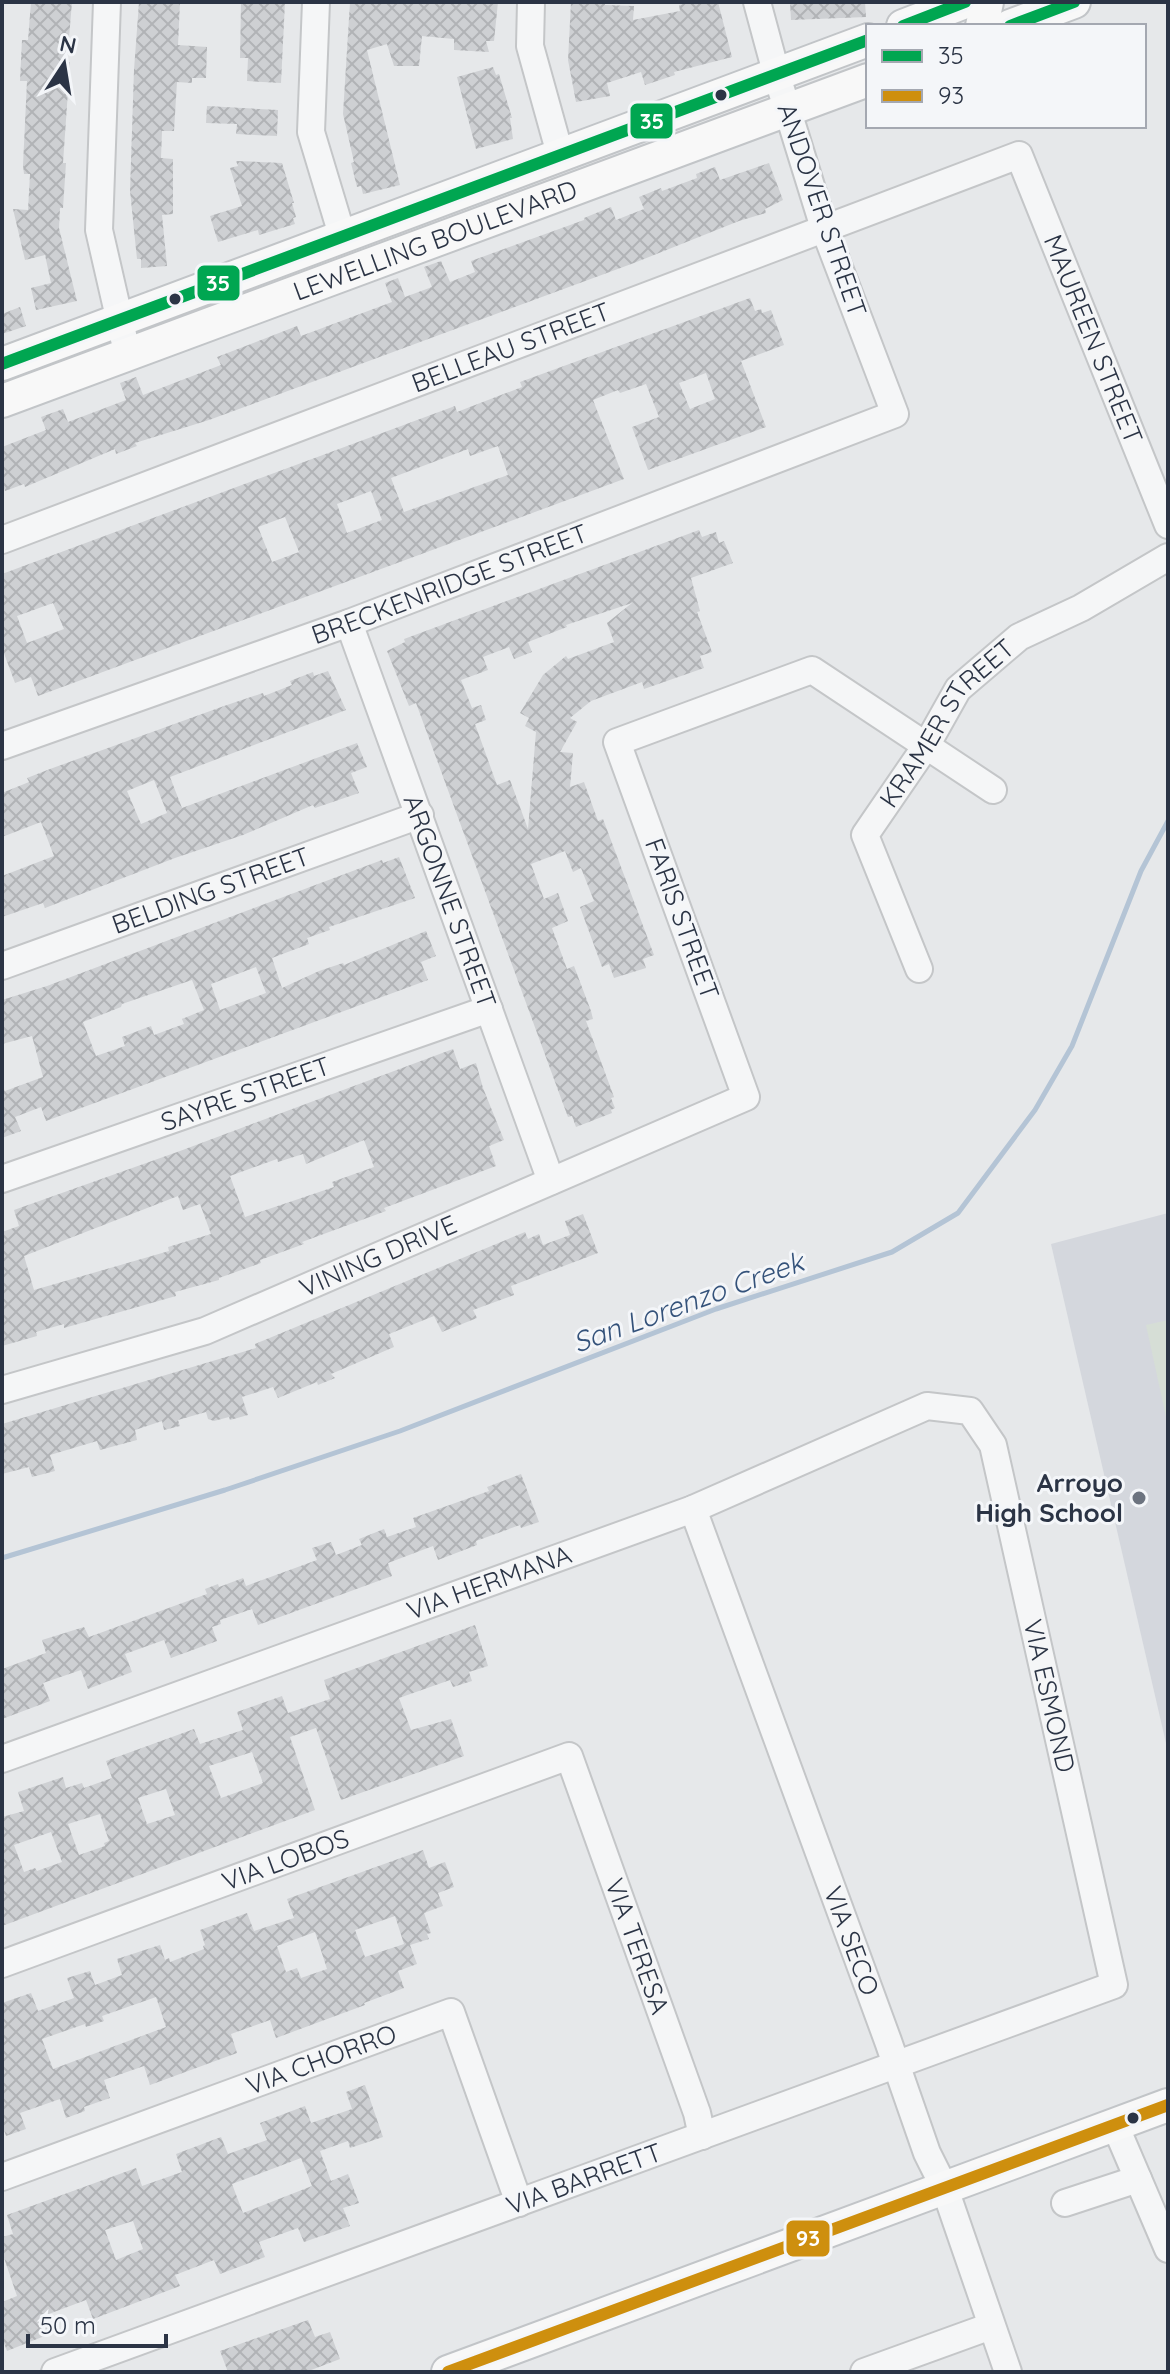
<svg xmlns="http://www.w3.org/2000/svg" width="1170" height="2374" font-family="Quicksand,sans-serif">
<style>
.built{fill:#d4d7dd}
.pitch{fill:#d6ded6}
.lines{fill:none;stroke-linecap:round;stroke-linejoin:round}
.stream{stroke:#b4c4d5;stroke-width:5}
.building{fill:url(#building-cross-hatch);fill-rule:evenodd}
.minor-casing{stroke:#c4c6c8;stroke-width:30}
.major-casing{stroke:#c2c5c8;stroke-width:36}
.minor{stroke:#f5f6f7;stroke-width:26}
.major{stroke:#f8f8f8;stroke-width:32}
.bus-1-casing{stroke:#f4f6f9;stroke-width:18}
.bus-2-casing{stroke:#f4f6f9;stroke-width:18}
.bus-1{stroke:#00a651;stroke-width:12}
.bus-2{stroke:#ce8f0e;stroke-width:12}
.bus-dot{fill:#2b3445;stroke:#f4f6f9;stroke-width:3}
.poi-dot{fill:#6c737f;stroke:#f4f6f9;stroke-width:3}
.labels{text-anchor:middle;stroke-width:6;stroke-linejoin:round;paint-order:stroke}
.street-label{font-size:26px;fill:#2b3445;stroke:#f4f6f9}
.poi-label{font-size:26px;font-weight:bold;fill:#2b3445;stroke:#f4f6f9;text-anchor:end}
.water-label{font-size:28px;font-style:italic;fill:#34527a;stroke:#f4f6f9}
.line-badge{stroke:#f4f6f9;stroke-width:3}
.badge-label{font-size:22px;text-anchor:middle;font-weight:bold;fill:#fff}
</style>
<defs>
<pattern id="building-cross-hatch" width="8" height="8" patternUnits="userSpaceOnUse" patternTransform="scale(2)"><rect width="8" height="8" fill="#ced0d3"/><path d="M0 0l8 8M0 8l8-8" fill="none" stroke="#b1b3b6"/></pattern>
</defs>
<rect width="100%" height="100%" fill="#e6e8ea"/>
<path class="built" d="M1168,1213V1752L1051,1244Z"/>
<path class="pitch" d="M1168,1320V1426L1146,1325Z"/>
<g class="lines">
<path class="stream" d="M2,1558L225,1490L400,1431L716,1309L892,1252L958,1213L1035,1110L1072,1046L1141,871L1168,821"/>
</g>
<path class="building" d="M31,2H72L67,62H70L63,163H66L63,208H60L59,228L77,301L36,310L31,288L51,283L45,255L25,260L13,209L28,210L30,174H24L23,165L27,81H20L22,40H28Z
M139,2H180L178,45L207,47L206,78H192V83L177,82L174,131H162L161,158L173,159V214L162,215L167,266L141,268V259H137L130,191L134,70Z
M241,2H285L281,83L247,81L248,58H240Z
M350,2H498L494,41H486L489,52L454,50V39L422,36L419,66H394L387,44L367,50L400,185L363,194L361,186L357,187L351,163L354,162L343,114Z
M571,2H605V5L634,6L633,20L680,11L679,5L683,4V2H718L732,57L674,72L675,75L645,85L641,72L607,83L610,96L576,102L568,60Z
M790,2H865L866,17L791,20Z
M493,67L496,75L499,74L512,118H510L513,139L476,149L457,77Z
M207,106L278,110L277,136L236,134L237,124L206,123Z
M236,161L282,163L294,203H292L296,217L293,218L295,224L259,235L258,230L218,242L210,216L242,206L230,168L238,166Z
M769,163L783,200L765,209L766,213L739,221L634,263L209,420L135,443L137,446L116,454L115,449L25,487L24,484L5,491L2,483V447L46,430L41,417L63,409L68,422L126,400L120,383L136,377L143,395L221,365L217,357L297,326L301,336L392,302L385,283L398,278L405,297L432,287L424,267L441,261L450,282L475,272L471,261L584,220V218L611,207L616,220L644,209L639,197L661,188L662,191L697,178L696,174L715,167L720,180Z
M750,298L755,311L761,309L762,313L771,310L784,345L741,361L766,427L648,470L632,427L659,417L646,384L620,393L618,390L593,400L624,479L38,696L31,677L15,683L2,648V574L455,406L457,412L522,387L520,382ZM706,373L715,399L690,409L679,383ZM498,446L508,475L404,512L391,478L468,449L470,456ZM371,491L382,520L347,533L337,504ZM285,517L299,552L272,562L258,527ZM53,603L64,629L27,643L17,616Z
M20,307L26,326L2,334V314Z
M699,530L702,537L716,532L719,543L724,541L733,563L691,578L700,611L697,612L712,652L700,656L704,668L644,689L642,682L591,701L570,718L577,722L560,752L573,753L570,787L584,782L598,821L603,819L654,955L643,959L646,968L614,978L609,964L602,967L580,907L594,901L581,868L573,872L565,851L531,864L544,899L558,893L568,921L552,928L567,969L574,966L591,1011L593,1019L586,1021L614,1097L611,1098L615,1108L611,1110L612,1113L576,1127L572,1116L568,1117L562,1101L416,703L409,706L387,651L405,642L404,639ZM632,603L607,623L614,642L568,659L566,656L543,675L520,713L529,718L525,726L536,732L528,829L510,780L497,785L475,724L486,720L481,705L472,708L461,680L488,670L483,657L509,647L514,659L532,652L528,642L567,627L566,625Z
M328,671L346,710L170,777L182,808L357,743L367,767L351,773L359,793L315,808L313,805L243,835L175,858L45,908L43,903L2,917V876L54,856L41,822L2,837V793L29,782L27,778L50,769L224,706L263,693L264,696L292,685L290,681L313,672L314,676ZM154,780L167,813L141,824L127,791Z
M399,857L415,898L329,927L330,930L307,938L309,944L272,958L282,988L319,971L343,963L344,965L426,931L436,956L421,962L428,980L46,1121L41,1107L15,1117L21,1131L2,1138V1086L5,1091L43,1077L32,1036L2,1044V1000L47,986L254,908L382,860L383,863ZM256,967L266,993L220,1010L211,984ZM192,980L204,1010L182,1019L184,1024L154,1035L151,1026L122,1037L125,1046L96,1056L83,1022L121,1007L122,1004Z
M453,1049L460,1069L476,1063L483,1088L504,1140L489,1146L496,1166L384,1208L386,1211L302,1242L304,1244L260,1260L261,1263L219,1278V1280L175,1292L176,1296L64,1328V1324L36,1332L37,1336L2,1346V1232L19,1226L14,1210L180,1151ZM364,1140L374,1167L332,1182L334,1187L245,1217L230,1176L277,1159L278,1162L303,1154L306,1164ZM178,1196L183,1210L200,1204L211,1234L168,1247L169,1251L34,1290L24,1256Z
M583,1214L598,1253L511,1286L514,1295L473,1310L477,1318L442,1332L434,1316L389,1334L394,1347L331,1374L335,1378L318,1385L317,1382L278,1398L273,1387L242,1397L248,1415L230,1420L229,1417L214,1421L208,1419L206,1412L178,1420L180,1426L164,1430L162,1421L135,1430L137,1440L100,1450L97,1441L50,1455L55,1471L32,1477L29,1467L2,1474V1424L256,1348L255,1344L525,1232L528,1239L539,1234L543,1245L570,1235L565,1221Z
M521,1474L539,1522L521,1528L520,1525L476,1541L477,1545L438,1560L433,1546L388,1563L392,1576L258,1625L252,1609L220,1620L221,1624L212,1627L217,1641L171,1658L164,1640L125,1654L132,1672L88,1689L81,1670L43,1683L50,1701L2,1719V1669L46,1653L42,1640L84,1627L89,1637L207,1594L205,1589L218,1584L219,1587L243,1578L246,1586L317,1560L312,1548L331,1542L336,1555L362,1545L359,1539L384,1529L387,1537L416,1527L413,1518L489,1491L487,1487Z
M475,1625L488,1666L469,1672L472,1681L453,1687L450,1680L399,1698L411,1730L451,1719L464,1756L341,1800L316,1728L290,1737L315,1810L2,1926V1817L24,1811L18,1792L63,1777L66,1788L82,1783L84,1788L112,1778L106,1761L194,1729L200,1744L243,1730L237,1712L282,1696L288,1713L330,1699L324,1680ZM252,1752L263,1783L221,1798L209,1766ZM166,1789L175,1815L147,1824L138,1798ZM100,1814L109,1841L104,1843L105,1846L79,1855L68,1824ZM51,1832L62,1862L37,1871L35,1868L24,1872L14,1845Z
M423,1850L429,1868L445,1862L454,1887L438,1893L443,1906L424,1913L431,1933L427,1934L429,1939L410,1945L417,1964L398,1971L404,1988L364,2003L365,2005L276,2038L270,2020L231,2034L237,2053L150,2085L144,2066L104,2080L110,2098L84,2107L85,2111L66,2118L60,2099L20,2113L26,2129L6,2136L2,2124V2003L31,1993L38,2011L74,1998L67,1978L90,1971L95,1985L122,1975L117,1959L160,1945L165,1960L169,1958L170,1962L204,1949L203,1946L205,1945L200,1930L247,1913L254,1931L294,1918L287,1899ZM395,1916L404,1944L365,1957L355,1930ZM315,1932L327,1969L301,1978L297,1968L286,1972L277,1946ZM156,1997L166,2027L53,2069L42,2039L85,2024L86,2027L104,2021L102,2016Z
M365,2085L383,2137L350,2148L348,2141L320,2151L331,2181L348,2174L359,2203L343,2208L350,2226L304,2242L298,2228L259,2242L265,2257L220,2274L214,2260L175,2275L180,2286L93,2319L86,2300L46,2315L52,2333L7,2351L2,2338V2302L17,2296L2,2252V2237L13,2234L7,2215L136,2168L142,2186L182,2172L176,2154L221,2137L228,2154L267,2140L260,2123L305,2106L311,2123L352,2109L346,2092ZM301,2158L312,2186L243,2213L232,2184ZM133,2221L143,2249L116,2260L105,2230Z
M308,2320L315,2337L330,2332L340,2359L306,2372H228L220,2351Z"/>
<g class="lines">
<defs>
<g id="minor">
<path d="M107,2L99,230L124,339"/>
<path d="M316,2L311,132L342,235"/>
<path d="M531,2L530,46L560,154"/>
<path id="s1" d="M2,540L1019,155L1168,525"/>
<path id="s2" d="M349,623L551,1181"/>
<path id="s3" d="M2,746L349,623L895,414L824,228L777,76L757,2"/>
<path id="s4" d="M2,966L420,815"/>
<path id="s5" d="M919,969L865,835L926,746L958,689L1019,637L1081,608L1168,557"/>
<path id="s6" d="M2,1179L489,1009"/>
<path id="s7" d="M2,1390L205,1331L746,1097L617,742L812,670L993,790"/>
<path id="s8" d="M693,1509L888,2041L927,2153L945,2189L1008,2372"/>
<path id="s9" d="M2,1759L693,1509L927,1406L970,1411L993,1445L1114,1985L55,2372"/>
<path id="s10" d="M2,1964L569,1756L697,2113L702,2136"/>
<path d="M1115,2125L1168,2249"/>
<path id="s11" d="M2,2177L451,2012L519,2203"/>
<path d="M1065,2203L1138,2179"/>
<path d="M864,2372L991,2326"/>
</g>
<g id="major">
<path d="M903,26L965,2"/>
<path d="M982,26L987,2"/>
<path d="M1010,26L1074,2"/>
<path d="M2,364L868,40"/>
<path id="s12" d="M2,401L868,80"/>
<path d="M448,2372L1168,2105"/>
</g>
</defs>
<use href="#minor" class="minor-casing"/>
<use href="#major" class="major-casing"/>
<use href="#minor" class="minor"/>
<use href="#major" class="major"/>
<defs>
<path id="bus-1" d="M903,26L965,2
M1010,26L1074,2
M2,364L868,40"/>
<path id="bus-2" d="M448,2372L1168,2105"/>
</defs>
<use href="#bus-1" class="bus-1-casing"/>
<use href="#bus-2" class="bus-2-casing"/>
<use href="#bus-1" class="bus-1"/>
<use href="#bus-2" class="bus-2"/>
</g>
<g class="bus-dot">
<circle cx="721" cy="95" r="7"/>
<circle cx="175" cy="299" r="7"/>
<circle cx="1133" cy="2118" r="7"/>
</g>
<circle class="poi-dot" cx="1139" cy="1498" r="8"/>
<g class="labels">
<g class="street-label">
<text transform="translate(822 210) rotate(71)" y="9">ANDOVER STREET</text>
<text dy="9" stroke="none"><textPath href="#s12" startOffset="462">LEWELLING BOULEVARD</textPath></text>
<text dy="9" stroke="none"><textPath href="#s1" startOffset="1286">MAUREEN STREET</textPath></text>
<text dy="9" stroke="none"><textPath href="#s1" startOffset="544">BELLEAU STREET</textPath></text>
<text dy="9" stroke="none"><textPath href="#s3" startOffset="476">BRECKENRIDGE STREET</textPath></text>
<text dy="9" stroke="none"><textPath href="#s5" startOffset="284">KRAMER STREET</textPath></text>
<text dy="9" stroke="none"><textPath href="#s4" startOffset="222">BELDING STREET</textPath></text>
<text dy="9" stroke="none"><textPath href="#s2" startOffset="296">ARGONNE STREET</textPath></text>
<text transform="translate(682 919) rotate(70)" y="9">FARIS STREET</text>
<text dy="9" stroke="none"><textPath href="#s6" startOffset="258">SAYRE STREET</textPath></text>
<text dy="9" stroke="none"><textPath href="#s7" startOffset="400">VINING DRIVE</textPath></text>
<text dy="9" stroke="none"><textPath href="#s9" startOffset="518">VIA HERMANA</textPath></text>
<text dy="9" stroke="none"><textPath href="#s9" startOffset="1332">VIA ESMOND</textPath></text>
<text dy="9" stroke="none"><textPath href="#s10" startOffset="302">VIA LOBOS</textPath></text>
<text dy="9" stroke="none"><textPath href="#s8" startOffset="460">VIA SECO</textPath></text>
<text dy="9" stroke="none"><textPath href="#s10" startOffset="806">VIA TERESA</textPath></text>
<text dy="9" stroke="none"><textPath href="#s11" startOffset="340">VIA CHORRO</textPath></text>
<text transform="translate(584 2179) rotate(-20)" y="9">VIA BARRETT</text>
</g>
<g class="poi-label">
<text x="1123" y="1492">Arroyo<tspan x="1123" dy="30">High School</tspan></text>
</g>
<g class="water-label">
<text transform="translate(688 1302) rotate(-20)" y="10">San Lorenzo Creek</text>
</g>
</g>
<g class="line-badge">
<rect x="629" y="102" width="45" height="38" rx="8" fill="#00a651"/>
<rect x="196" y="264" width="45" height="38" rx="8" fill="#00a651"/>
<rect x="785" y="2219" width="46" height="39" rx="8" fill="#ce8f0e"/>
</g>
<g class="badge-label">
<text x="652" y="129">35</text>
<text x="218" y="291">35</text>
<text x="808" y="2246">93</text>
</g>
<rect width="1170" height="2374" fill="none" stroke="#2b3445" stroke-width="8"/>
<rect x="866" y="24" width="280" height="104" fill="#f4f6f9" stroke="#a4a8b1" stroke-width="2"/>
<rect x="882" y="50" width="40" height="12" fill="#00a651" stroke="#a4a8b1" stroke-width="2"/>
<text x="938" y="64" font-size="24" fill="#2b3445">35</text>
<rect x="882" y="90" width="40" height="12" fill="#ce8f0e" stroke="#a4a8b1" stroke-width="2"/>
<text x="938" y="104" font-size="24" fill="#2b3445">93</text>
<g transform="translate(64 64) rotate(12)" stroke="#f4f6f9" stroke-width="6" paint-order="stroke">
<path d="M0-6L14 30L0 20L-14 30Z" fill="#2b3445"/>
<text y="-12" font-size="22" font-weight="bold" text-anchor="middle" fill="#2b3445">N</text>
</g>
<path d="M28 2334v12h138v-12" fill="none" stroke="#2b3445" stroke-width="4"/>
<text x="40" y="2334" font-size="24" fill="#2b3445" stroke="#f4f6f9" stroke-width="6" paint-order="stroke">50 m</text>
</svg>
